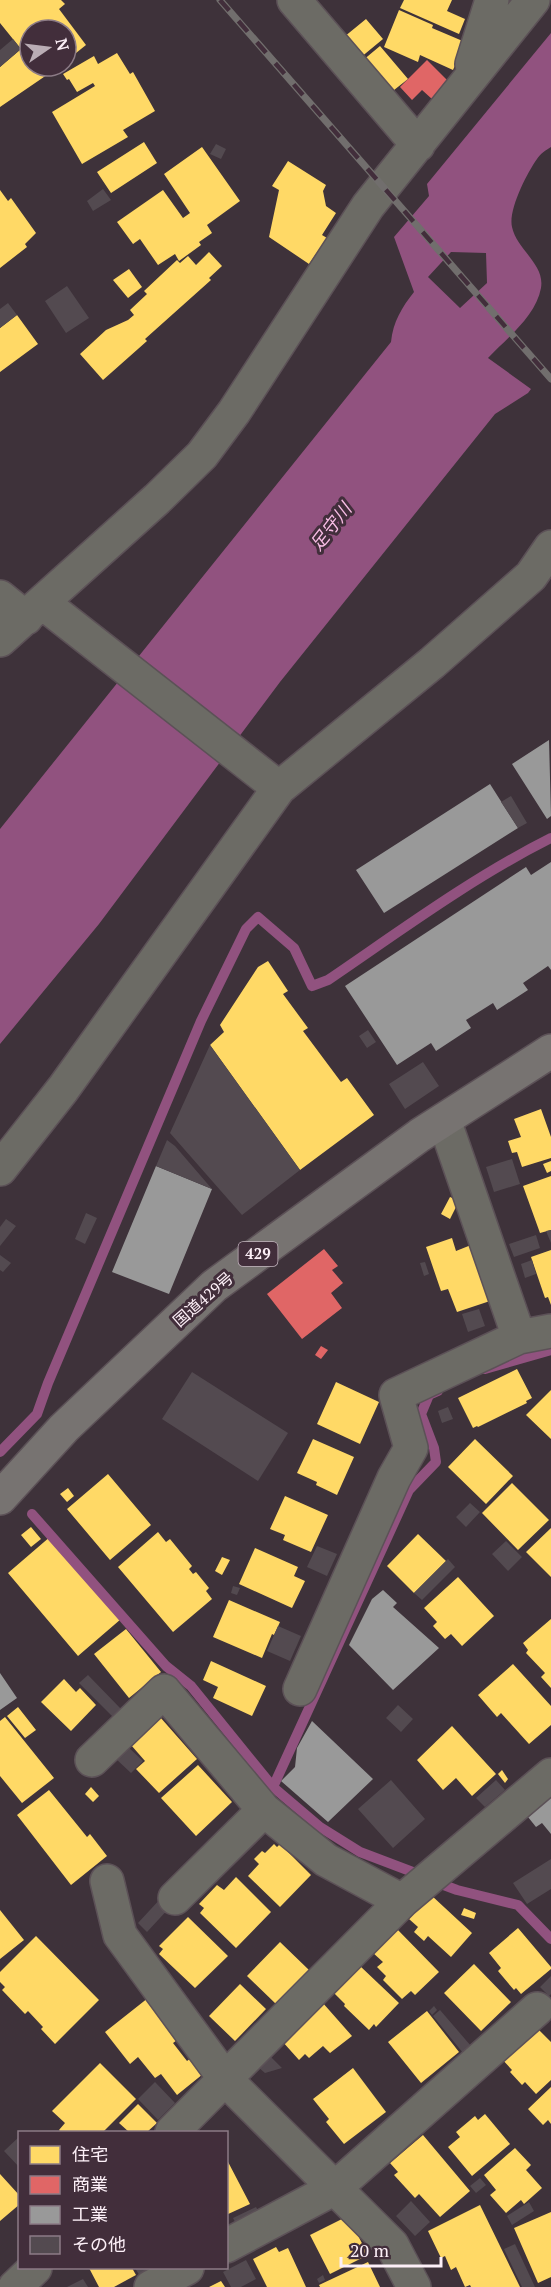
<svg xmlns="http://www.w3.org/2000/svg" width="551" height="2287" font-family="'PT Serif','Noto Sans JP',serif">
<style>
.water{fill:#91527f;fill-rule:evenodd}
.homes{fill:#ffd966}
.shops{fill:#e06666}
.industry{fill:#999}
.lines{fill:none;stroke-linecap:round;stroke-linejoin:round}
.stream{stroke:#91527f;stroke-width:10}
.building{fill:#534a50}
.minor-casing{stroke:#5c5157;stroke-width:36}
.highway-casing{stroke:#5c5157;stroke-width:36}
.minor{stroke:#6c6b65;stroke-width:33}
.highway{stroke:#777371;stroke-width:33}
.rail-casing{stroke:#716e6d;stroke-width:7}
.rail{stroke:#422e3b;stroke-width:4.5;stroke-dasharray:14;stroke-linecap:butt}
.labels{text-anchor:middle;stroke-width:6;stroke-linejoin:round;paint-order:stroke}
.shield{fill:#422e3b;stroke:#c4b5bf;stroke-width:1.5}
.shield-label{font-size:15px;font-weight:bold;fill:#fceff7}
.street-label{font-size:16px;fill:#fceff7;stroke:#422e3b}
.water-label{font-size:18px;font-style:italic;fill:#f8bde5;stroke:#422e3b}
</style>
<rect width="100%" height="100%" fill="#3e323a"/>
<path class="water" d="M551,33V147C546,150 540,154 537,159C527,173 508,210 512,227C517,250 545,264 541,288C536,316 507,338 488,358L531,389L528,393L495,414L280,682L99,924L0,1044V829L391,342C393,322 402,307 414,292L394,237L429,196L427,184ZM451,252L486,253L487,283L460,308L428,277Z"/>
<path class="homes" d="M0,0H61L65,4L59,9L86,45L66,61V30H30V66H60L0,107V67L21,49L0,23Z
M404,0H452L447,11L465,19L459,34L400,8Z
M399,10L433,25L432,28L465,42L453,70L420,55L418,62L384,47Z
M366,19L383,39L360,58L344,37Z
M380,46L408,79L389,94L362,61Z
M117,53L130,74L133,72L155,111L123,130L128,137L82,164L52,112L95,86L93,83L77,92L69,79L67,80L63,74L94,56L98,64Z
M144,142L157,163L111,193L97,172Z
M202,147L240,201L207,225L212,233L199,242L201,245L179,261L175,254L158,265L140,239L133,244L117,222L163,190L183,218L190,213L164,174Z
M288,161L326,185L323,191L326,206L336,213L322,235L327,238L309,264L269,237L279,190L272,186Z
M0,190L8,201L11,198L36,233L25,244L27,247L0,268Z
M209,252L222,266L209,278L211,280L145,339L147,341L103,380L80,354L106,330L128,320L134,315L130,310L147,294L144,291L177,260L180,263L188,256L196,265Z
M129,269L142,287L128,298L113,280Z
M17,315L38,344L0,372V328Z
M268,961L288,991L283,994L308,1028L303,1031L341,1082L347,1078L374,1115L300,1170L210,1045L224,1032L220,1025L258,967Z
M541,1109L551,1137V1158L522,1167L517,1152L512,1153L508,1141L521,1137L514,1119Z
M551,1161V1171L547,1173L543,1164Z
M551,1176V1230L540,1233L523,1186Z
M450,1197L459,1201L450,1219L441,1214Z
M452,1238L456,1251L471,1245L490,1301L457,1312L448,1289L441,1291L426,1247Z
M551,1250V1305L548,1297L545,1298L531,1257Z
M517,1369L532,1398L526,1401L527,1403L478,1427L477,1426L473,1428L458,1398Z
M336,1382L379,1402L360,1444L317,1424Z
M551,1390V1439L526,1415Z
M313,1439L354,1457L337,1495L316,1485L317,1482L297,1473Z
M475,1439L513,1476L486,1504L448,1467Z
M108,1474L151,1525L110,1560L67,1509Z
M512,1483L549,1520L518,1550L482,1513Z
M68,1488L74,1496L67,1502L60,1494Z
M285,1496L328,1515L311,1552L283,1540L285,1535L270,1529Z
M31,1527L41,1539L31,1547L21,1535Z
M551,1528V1577L526,1552Z
M158,1532L166,1542L170,1539L192,1566L189,1569L193,1574L196,1572L209,1588L206,1591L212,1599L173,1632L118,1567Z
M418,1534L446,1561L414,1593L387,1566Z
M51,1536L121,1619L78,1656L8,1573Z
M255,1548L298,1567L294,1576L305,1581L292,1608L239,1584Z
M222,1557L230,1560L222,1575L215,1571Z
M458,1577L494,1616L462,1646L451,1634L445,1639L433,1626L437,1622L424,1608Z
M229,1600L280,1622L274,1635L272,1634L262,1658L213,1637Z
M551,1619V1688L541,1677L545,1673L526,1653L528,1650L523,1643Z
M126,1629L161,1672L129,1698L94,1654Z
M211,1661L266,1686L252,1716L213,1698L218,1687L203,1680Z
M513,1664L551,1706V1725L529,1744L501,1713L497,1717L478,1695Z
M64,1679L76,1692L80,1688L96,1705L71,1731L41,1702Z
M18,1707L36,1730L25,1738L7,1716Z
M5,1717L54,1778L22,1803L0,1776V1721Z
M160,1717L197,1759L159,1793L136,1769L145,1761L131,1745Z
M452,1726L496,1774L472,1796L456,1778L443,1790L417,1760Z
M198,1765L232,1802L196,1836L161,1798Z
M502,1770L508,1779L505,1783L498,1774Z
M91,1787L99,1796L93,1802L85,1794Z
M49,1790L87,1837L90,1834L107,1856L71,1885L17,1815Z
M274,1844L277,1847L280,1844L311,1875L280,1907L248,1876L259,1864L254,1859L262,1851L265,1853Z
M236,1877L271,1912L236,1948L200,1913L204,1908L199,1904L217,1885L224,1890Z
M431,1895L472,1933L451,1957L428,1936L424,1941L414,1932L418,1927L409,1919Z
M464,1908L476,1913L474,1919L461,1915Z
M0,1910L24,1940L0,1959Z
M188,1917L228,1956L195,1988L159,1954L163,1949L159,1946Z
M396,1928L439,1972L415,1995L411,1991L402,1999L383,1980L386,1976L377,1967L383,1962L372,1952Z
M518,1928L551,1967V1969L521,1994L516,1988L514,1990L498,1971L501,1968L489,1953Z
M36,1936L99,2000L55,2044L41,2029L43,2027L28,2011L25,2014L2,1990L5,1987L0,1982V1972Z
M280,1942L309,1970L276,2004L247,1976Z
M474,1964L511,2002L481,2031L444,1993Z
M359,1965L399,2003L376,2027L374,2024L369,2030L344,2006L345,2004L333,1992Z
M240,1984L266,2009L235,2041L209,2016Z
M148,1998L180,2038L173,2043L187,2061L191,2058L203,2074L177,2095L161,2074L155,2078L138,2057L130,2064L105,2032Z
M322,2002L352,2036L330,2053L323,2046L309,2058L305,2054L299,2060L282,2041Z
M427,2011L459,2052L421,2083L388,2042Z
M534,2025L551,2042V2080L536,2094L525,2082L522,2085L510,2072L512,2070L500,2057Z
M100,2063L136,2099L103,2132H61L59,2130L65,2123L52,2111Z
M353,2068L386,2112L344,2144L326,2122L329,2119L313,2099Z
M551,2087V2124L548,2120L543,2125L528,2109Z
M138,2104L157,2123L147,2132H129L119,2123Z
M485,2114L510,2144L472,2176L448,2147L460,2137L456,2132L475,2116L478,2120Z
M423,2135L470,2191L440,2217L419,2194L415,2198L394,2175L398,2172L390,2163Z
M515,2148L531,2165L526,2170L542,2188L524,2204L521,2200L506,2213L490,2195L496,2190L484,2175Z
M226,2158L250,2204L226,2215Z
M0,2174L20,2196V2204L0,2221Z
M480,2205L520,2287H471L470,2285L465,2287L456,2267L451,2270L445,2256L441,2258L428,2231Z
M551,2212V2277L538,2283L514,2228Z
M348,2216L368,2255L330,2274L310,2235Z
M276,2247L279,2252L288,2248L306,2287H267L253,2259Z
M368,2262L380,2287H320L319,2285Z
M89,2268H132L136,2275L114,2287H99Z
M221,2281L225,2287H209Z"/>
<path class="shops" d="M427,60L449,82L432,99L422,90L412,100L400,87Z
M324,1249L338,1266L332,1270L343,1283L331,1293L342,1308L302,1339L267,1294Z
M321,1346L328,1350L321,1359L315,1355Z"/>
<path class="industry" d="M549,740L551,816L547,819L512,764Z
M490,784L518,828L384,913L356,870Z
M551,862V970L548,966L523,983L528,990L497,1010L493,1003L466,1020L471,1028L436,1051L431,1043L397,1065L345,986L526,867L531,875Z
M156,1166L212,1189L169,1294L112,1272Z
M383,1590L397,1603L393,1607L439,1648L393,1690L349,1645L372,1599Z
M0,1673L17,1698L0,1710Z
M312,1721L373,1779L328,1822L281,1781L295,1767L297,1748Z
M551,1787V1834L542,1823L536,1827L528,1817L533,1813L527,1807Z"/>
<g class="lines">
<path class="stream" d="M485,1369L551,1350
M0,1452L37,1414L48,1383L201,1021L246,929L258,917L294,948L312,986L328,980C400,931 473,877 551,838
M32,1514L166,1666L191,1686L273,1787L320,1827L360,1852L418,1874
M273,1787L409,1490L436,1462L434,1448L421,1414L429,1395L438,1391
M441,1884L457,1890L518,1905L551,1939"/>
</g>
<path class="building" d="M13,39L21,49L0,67V50Z
M216,144L226,149L221,159L210,154Z
M103,189L111,200L93,211L87,201Z
M67,286L89,318L66,333L45,301Z
M8,303L17,315L0,328V309Z
M511,796L527,823L518,828L501,802Z
M368,1030L376,1042L367,1048L359,1036Z
M210,1045L300,1170L242,1215L170,1133Z
M423,1062L439,1086L405,1109L389,1084Z
M167,1140L175,1146L212,1189L156,1166Z
M512,1159L520,1184L494,1192L486,1167Z
M86,1213L97,1218L85,1244L75,1239Z
M6,1219L16,1226L0,1246V1227Z
M551,1230V1243L546,1231Z
M536,1235L540,1248L514,1257L509,1244Z
M0,1255L11,1263L3,1272L0,1270Z
M532,1260L536,1274L525,1278L521,1264Z
M425,1262L429,1274L424,1276L420,1263Z
M479,1309L485,1326L468,1332L462,1314Z
M192,1372L288,1433L258,1481L162,1419Z
M448,1407L453,1419L442,1423L438,1411Z
M470,1503L480,1512L466,1527L456,1517Z
M506,1541L522,1557L508,1571L492,1554Z
M317,1546L337,1554L327,1576L307,1567Z
M448,1559L455,1567L422,1600L414,1593Z
M233,1586L240,1588L237,1595L231,1593Z
M278,1626L301,1636L290,1661L267,1651Z
M88,1675L121,1709L113,1717L79,1683Z
M398,1705L413,1719L401,1732L386,1718Z
M127,1746L143,1761L131,1773L115,1758Z
M391,1780L425,1819L393,1848L358,1809Z
M496,1780L505,1790L485,1807L476,1798Z
M551,1859V1889L527,1904L513,1883Z
M162,1897L171,1906L147,1932L138,1923Z
M551,1976V1994L549,1996L540,1987Z
M434,2006L437,2010L432,2015L429,2011Z
M440,2010L471,2046L463,2053L433,2016Z
M269,2055L282,2068L265,2073L258,2067Z
M155,2082L175,2103L158,2120L138,2099Z
M20,2136V2168L4,2151Z
M480,2178L486,2185L476,2193L470,2186Z
M411,2201L430,2222L415,2236L396,2216Z
M529,2202L534,2211L512,2225L507,2216Z
M256,2207L262,2218L239,2230L233,2218Z
M515,2244L535,2287H522L504,2249Z
M246,2260L256,2279L241,2287H231L223,2272Z
M135,2268H160L141,2278Z
M323,2275L325,2280L319,2283L317,2279Z
M83,2279L88,2287H67Z"/>
<g class="lines">
<defs>
<path id="minor" d="M294,0L418,145
M472,64L492,0
M0,597L26,618
M43,603L279,788
M0,640L157,499L202,455L234,412L368,206L533,0
M444,1120L519,1337
M0,1169L63,1089L279,788L432,663L531,576L551,547
M300,1689L394,1478L411,1448L396,1395L519,1337L551,1331
M92,1760L164,1691L264,1810L326,1860L402,1901
M107,1881L120,1935L226,2080L392,2245L414,2287
M175,1898L264,1810
M172,2132L402,1901L551,1775
M226,2246L335,2188L537,2009
M15,2287L35,2268
M151,2287L187,2268"/>
<path id="highway" d="M0,1498L64,1428L214,1286L420,1135L551,1051"/>
</defs>
<use href="#minor" class="minor-casing"/>
<use href="#highway" class="highway-casing"/>
<use href="#minor" class="minor"/>
<use href="#highway" class="highway"/>
<defs>
<path id="rail" d="M220,0L551,379"/>
</defs>
<use href="#rail" class="rail-casing"/>
<use href="#rail" class="rail"/>
</g>
<g class="labels">
<rect class="shield" x="238.5" y="1242" width="39" height="24" rx="4.5"/>
<g class="shield-label">
<text x="258" y="1259">429</text>
</g>
<g class="street-label">
<text transform="translate(203 1299) rotate(-41)" y="6">国道429号</text>
</g>
<g class="water-label">
<text transform="translate(331 527) rotate(-52)" y="6">足守川</text>
</g>
</g>
<rect x="18" y="2131" width="210" height="138" fill="#422e3b" stroke="#8c7b86" stroke-width="1.5"/>
<rect x="30" y="2146" width="30" height="18" fill="#ffd966" stroke="#8c7b86" stroke-width="1.5"/>
<text x="72" y="2161" font-size="18" fill="#fceff7">住宅</text>
<rect x="30" y="2176" width="30" height="18" fill="#e06666" stroke="#8c7b86" stroke-width="1.5"/>
<text x="72" y="2191" font-size="18" fill="#fceff7">商業</text>
<rect x="30" y="2206" width="30" height="18" fill="#999999" stroke="#8c7b86" stroke-width="1.5"/>
<text x="72" y="2221" font-size="18" fill="#fceff7">工業</text>
<rect x="30" y="2236" width="30" height="18" fill="#534a50" stroke="#8c7b86" stroke-width="1.5"/>
<text x="72" y="2251" font-size="18" fill="#fceff7">その他</text>
<g transform="translate(48 48) rotate(76)"><circle r="28" fill="#422e3b" stroke="#8c7b86" stroke-width="1.5"/>
<path d="M0-4.5L10 22L0 15L-10 22Z" fill="#baadb5"/>
<text y="-9" font-size="16" font-weight="bold" text-anchor="middle" fill="#fceff7">N</text>
</g>
<path d="M341 2257v9h100v-9" fill="none" stroke="#fceff7" stroke-width="3"/>
<text x="350" y="2257" font-size="18" fill="#fceff7" stroke="#422e3b" stroke-width="4.5" paint-order="stroke">20 m</text>
</svg>
